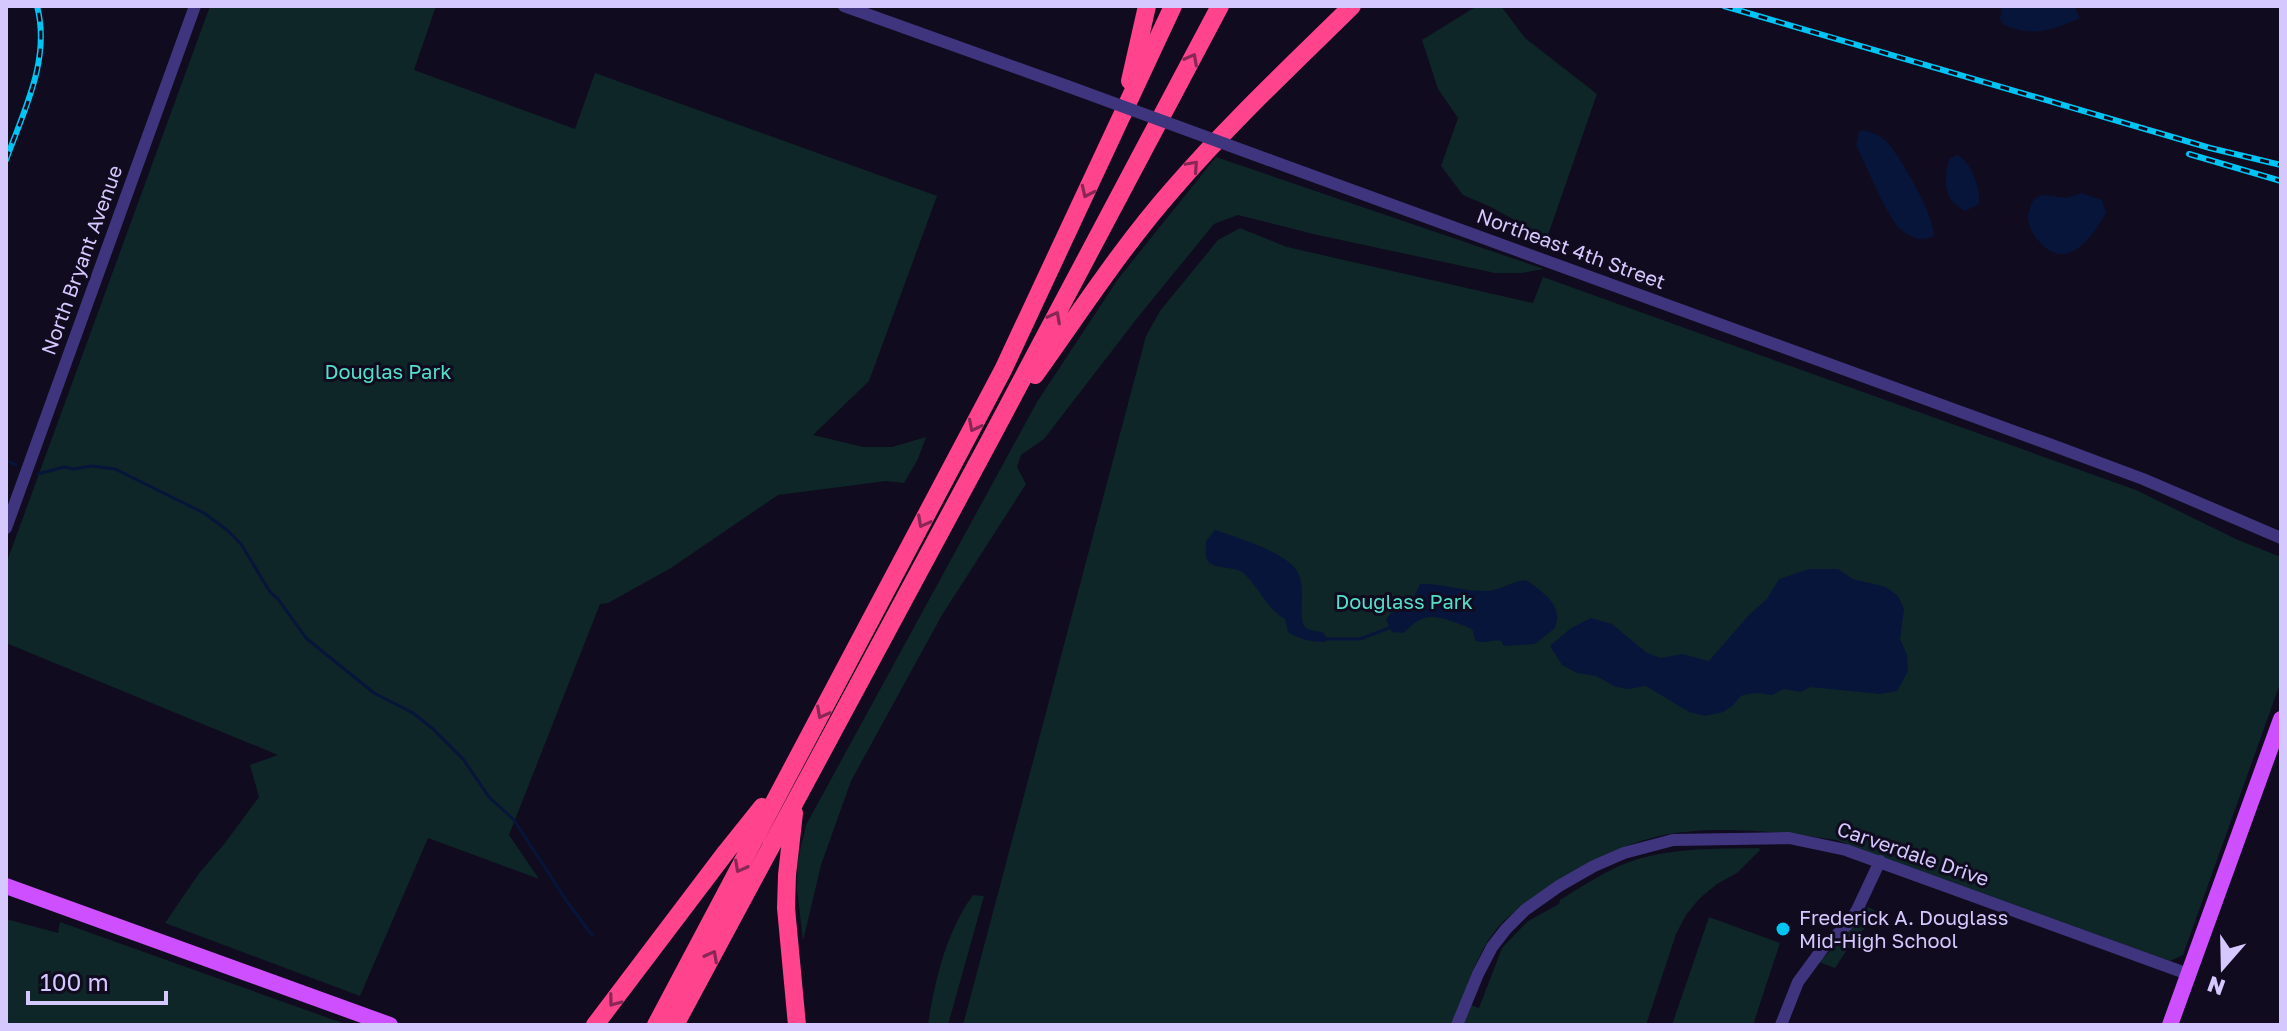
<svg xmlns="http://www.w3.org/2000/svg" width="2287" height="1031" font-family="'Golos Text',sans-serif">
<style>
.green{fill:#0e2628}
.water{fill:#08153a}
.lines{fill:none;stroke-linecap:round;stroke-linejoin:round}
.stream{stroke:#08153a;stroke-width:3}
.minor{stroke:#3f357e;stroke-width:12}
.major{stroke:#ce4fff;stroke-width:16}
.highway{stroke:#ff438c;stroke-width:18}
.rail-casing{stroke:#00c4f3;stroke-width:6}
.rail{stroke:#100b1e;stroke-width:3;stroke-dasharray:9;stroke-linecap:butt}
.minor-bridge{stroke:#3f357e;stroke-width:12}
.oneway{stroke:#882755}
.poi-dot{fill:#00c4f3;stroke:#100b1e;stroke-width:3}
.labels{text-anchor:middle;stroke-width:6;stroke-linejoin:round;paint-order:stroke}
.street-label{font-size:20px;fill:#d4c8ff;stroke:#100b1e}
.park-label{font-size:20px;fill:#53e0ca;stroke:#100b1e}
.poi-label{font-size:20px;fill:#d4c8ff;stroke:#100b1e;text-anchor:start}
</style>
<rect width="100%" height="100%" fill="#100b1e"/>
<path class="green" d="M210,6H436L414,70L575,129L595,73L937,196L869,381L813,435L863,447H892L926,437L918,459L904,483L886,481L778,495L671,568L608,603L600,604L509,835L539,879L428,838L360,996L165,923L200,872L225,843L259,797L250,765L278,755L6,643V564Z
M1477,6H1501L1525,38L1597,94L1547,238L1491,207L1463,195L1441,166L1458,118L1438,89L1422,40Z
M1216,157L1544,269L1521,273H1495L1313,234L1238,215L1214,224L1138,317L1044,439L1021,455L1017,467L1026,484L942,615L851,781L821,865L803,941L797,888L798,859L806,825L1037,402L1118,279Z
M1240,228L1287,247L1533,303L1543,277L2136,490L2238,540L2281,557V681L2183,955L2170,961L1836,840C1782,832 1713,824 1659,836C1615,847 1574,868 1539,895C1527,905 1510,914 1500,925C1481,946 1471,975 1461,1001L1479,1008L1502,948L1528,921L1559,904L1560,900C1579,888 1598,876 1619,866C1663,847 1713,849 1759,848L1760,850L1737,873L1717,884L1699,899L1686,915L1676,934L1646,1025H963L1146,336L1160,311L1218,240Z
M973,895L984,896L948,1025H928C935,980 946,932 973,895Z
M1868,907L1878,912L1877,916L1855,938L1835,968L1819,962L1848,933Z
M1709,917L1780,943L1753,1025H1672Z
M6,919L58,933L60,922L348,1025H6Z"/>
<path class="water" d="M2002,6H2072L2075,8L2080,18C2051,31 2034,37 2004,25L2000,19Z
M1862,130C1870,132 1878,134 1885,140C1899,153 1936,218 1934,236C1921,242 1911,238 1900,229C1889,220 1864,161 1856,145L1859,132Z
M1957,155C1971,161 1981,189 1979,204L1965,211C1943,199 1943,181 1949,159Z
M2081,193L2102,200L2106,213C2099,226 2079,257 2060,254C2047,253 2032,236 2029,224C2026,216 2030,206 2034,199L2043,195L2067,198Z
M1215,530C1238,538 1279,550 1295,568C1309,585 1296,621 1306,628C1311,631 1318,631 1324,633L1327,639L1324,642C1312,642 1298,639 1288,632L1285,619C1266,609 1259,586 1242,572C1234,566 1213,570 1207,560C1205,556 1206,546 1206,541Z
M1809,569H1838L1853,579L1886,587L1898,596L1904,609L1900,639L1907,655L1908,671L1897,691L1880,694L1810,687L1801,692L1784,689L1772,695L1758,693L1748,694L1741,696L1732,706L1723,712L1705,716L1689,712L1646,686L1629,689L1616,687L1596,676L1577,673L1562,665L1550,646L1571,628L1591,618L1612,624L1647,653L1661,658L1682,654L1709,661L1749,615L1767,599L1779,579Z
M1526,580C1537,587 1555,600 1557,614C1558,619 1556,623 1555,628L1535,644L1504,646L1501,641C1492,639 1484,645 1475,640L1473,631L1470,628C1442,618 1426,607 1404,633L1392,632L1386,620L1390,614L1411,603L1420,584C1442,583 1462,591 1483,591C1498,592 1511,581 1526,580Z"/>
<g class="lines">
<path class="stream" d="M6,460L16,465
M38,474L64,467L74,469L91,466L115,469L204,513L227,530L241,544L270,592L278,599L306,638L374,693L413,713L433,729L463,759L489,797L514,820L568,903L592,935
M1327,639H1360L1389,628"/>
<path class="minor" d="M844,6L1067,86
M1269,160L2049,444L2143,479L2281,538
M6,528L195,6
M1457,1025L1478,974L1492,947L1506,929L1525,910L1559,886L1594,866L1624,853L1673,840L1789,838L1846,850L2188,974
M1781,1025L1798,982L1823,948L1847,925L1857,910L1880,861"/>
<path class="major" d="M6,886L390,1025
M2170,1025L2281,719"/>
<path class="highway" d="M1130,81L1147,6
M1035,375C1080,312 1122,247 1173,189C1229,124 1291,66 1352,6
M794,813L787,875L786,908L797,1025
M595,1025L726,852L762,807
M656,1025L1003,370L1173,6
M675,1025L992,436L1220,6"/>
<defs>
<path id="rail" d="M1724,6L2210,148L2281,165
M2189,154L2281,181
M6,160C24,110 51,59 37,6"/>
</defs>
<use href="#rail" class="rail-casing"/>
<use href="#rail" class="rail"/>
<path class="minor-bridge" d="M1067,86L1269,160"/>
</g>
<defs><path id="oneway-chevron" d="M-2-3.5L2.5 0L-2 3.5" fill="none" stroke-width="1.6" stroke-linecap="round" stroke-linejoin="round" transform="scale(2)"/></defs>
<g class="oneway">
<use href="#oneway-chevron" transform="translate(1192 59) rotate(-62)"/>
<use href="#oneway-chevron" transform="translate(1193 166) rotate(-48)"/>
<use href="#oneway-chevron" transform="translate(1087 192) rotate(115)"/>
<use href="#oneway-chevron" transform="translate(1055 317) rotate(-62)"/>
<use href="#oneway-chevron" transform="translate(974 426) rotate(117)"/>
<use href="#oneway-chevron" transform="translate(923 522) rotate(118)"/>
<use href="#oneway-chevron" transform="translate(822 713) rotate(118)"/>
<use href="#oneway-chevron" transform="translate(740 867) rotate(118)"/>
<use href="#oneway-chevron" transform="translate(712 956) rotate(-62)"/>
<use href="#oneway-chevron" transform="translate(614 1001) rotate(127)"/>
</g>
<circle class="poi-dot" cx="1783" cy="929" r="8"/>
<g class="labels">
<g class="street-label">
<text transform="translate(1571 249) rotate(20)" y="7">Northeast 4th Street</text>
<text transform="translate(82 260) rotate(-70)" y="7">North Bryant Avenue</text>
<text transform="translate(1913 854) rotate(19)" y="7">Carverdale Drive</text>
</g>
<g class="park-label">
<text x="388" y="379">Douglas Park</text>
<text x="1404" y="609">Douglass Park</text>
</g>
<g class="poi-label">
<text x="1799" y="925">Frederick A. Douglass<tspan x="1799" dy="23">Mid-High School</tspan></text>
</g>
</g>
<rect width="2287" height="1031" fill="none" stroke="#d4c8ff" stroke-width="16"/>
<g transform="translate(2223 967) rotate(200)" stroke="#100b1e" stroke-width="6" paint-order="stroke">
<path d="M0-6L14 30L0 20L-14 30Z" fill="#d4c8ff"/>
<text y="-12" font-size="22" font-weight="bold" text-anchor="middle" fill="#d4c8ff">N</text>
</g>
<path d="M28 991v12h138v-12" fill="none" stroke="#d4c8ff" stroke-width="4"/>
<text x="40" y="991" font-size="24" fill="#d4c8ff" stroke="#100b1e" stroke-width="6" paint-order="stroke">100 m</text>
</svg>
